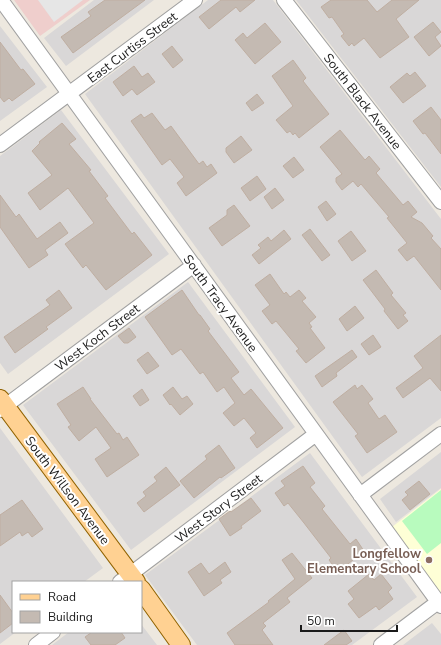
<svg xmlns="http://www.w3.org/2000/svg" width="441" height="645" font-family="'Nunito Sans',sans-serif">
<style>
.residential{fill:#d9d7d7}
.commercial{fill:#efcecc}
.education{fill:#feffd6}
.park{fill:#b8fbbe}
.parking{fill:#e6e6e6}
.building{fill:#c4bab2;stroke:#bfaea1}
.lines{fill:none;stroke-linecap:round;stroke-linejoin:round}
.minor-casing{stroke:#a1a1a1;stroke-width:16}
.major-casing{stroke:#916300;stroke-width:20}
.minor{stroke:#fff;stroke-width:14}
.major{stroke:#ffd192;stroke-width:18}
.education-dot{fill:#8d6e63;stroke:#fff;stroke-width:1.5}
.labels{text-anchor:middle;stroke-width:4;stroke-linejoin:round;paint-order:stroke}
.street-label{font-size:13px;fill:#1a1a1a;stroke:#fff}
.education-label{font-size:13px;font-weight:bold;fill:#785e54;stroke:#fff;text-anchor:end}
</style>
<rect width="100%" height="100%" fill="#ede8df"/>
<path class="residential" d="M94,0H154L66,66L44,38Z
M208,0H273L441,219V418L362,477L85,94Z
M296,0H441V187Z
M0,26L47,87L0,121Z
M61,110L169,254L8,374L0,363V156Z
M188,282L295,427L131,550L23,405Z
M0,428L103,568L84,582H13V632H16L0,644Z
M441,452V488L396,522L380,499Z
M310,453L417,597L352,645H197L145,575Z
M432,623L441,634V645H403Z
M141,624L157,645H52L69,632H141Z"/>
<path class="commercial" d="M14,0H90L40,36Z"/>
<path class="education" d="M441,489V593L392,527Z"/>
<path class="park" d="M441,490V543L427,554L402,521Z"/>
<path class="parking" d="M38,0H83L54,22Z"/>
<path class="building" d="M105,0H145L73,53L61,37L91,16L88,12Z
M221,0H255L240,12L236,7L209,29L199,17Z
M331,0H367L377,12L392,0H419L396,19L409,37L380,58L364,38L354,46L352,43L349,46L341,36L344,34L332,17L329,18L321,7Z
M433,22L441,32L435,37L441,46L429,56L414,37Z
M265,23L281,42L255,64L235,40L243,33L247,38Z
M0,42L21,70L23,69L35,84L12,101L9,98L4,102L0,97Z
M172,46L183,60L173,68L162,54Z
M293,60L306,78L303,81L329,114L299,138L295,133L293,135L290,131L287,133L276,120L293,106L272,76Z
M134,66L142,77L148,73L155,82L137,95L132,89L123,96L113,82Z
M415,72L426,86L403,103L390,87L407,73L410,76Z
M257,94L264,103L252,111L246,103Z
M431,107L441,120V154L425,133L423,134L413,121Z
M152,113L165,130L171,126L199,164L203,161L207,167L211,164L217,173L186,196L177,183L184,177L170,159L162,165L131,121L141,114L144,118Z
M62,123L76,139L69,144L91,170L89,171L108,196L105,198L132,234L134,232L152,255L106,290L86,265L83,268L65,244L94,223L68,188L40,210L28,193L52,175L32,151L40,143L39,142Z
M340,130L365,160L369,156L380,169L376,173L403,205L408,201L417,212L411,217L422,223L433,236L431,238L441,249V290L414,256L407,261L398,250L407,243L387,218L389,217L361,184L358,187L353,181L342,190L336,182V178L342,174L320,147Z
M241,136L252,150L234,163L226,152V148Z
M294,157L304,170L293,178L283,166Z
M257,176L266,189L250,201L241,188Z
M275,188L284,200L272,209L264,197Z
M0,195L16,217L19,214L37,239L60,222L68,233L45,250L48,255L29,268L0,227Z
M326,201L336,214L327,221L318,207Z
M234,205L250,226L222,246L209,228L227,215V210Z
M310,229L330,255L322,261L302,235Z
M284,230L291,239L259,264L252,255L261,248L258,245L268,237L271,241Z
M351,231L366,251L352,261L338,241Z
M376,270L393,293L391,295L406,313L403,315L408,321L398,329L384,311L385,309L363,280Z
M270,274L284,294L286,292L290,297L299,290L306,298L302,301L316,317L309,323L312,327L310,328L325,348L306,363L296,351L299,349L276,321L272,324L262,311L270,305L255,285Z
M59,290L72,308L46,327L48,329L15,353L4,337L50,305L46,300Z
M182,290L199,315H200L210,329L208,331L239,372L231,378L244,395L251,389L283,428L257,448L250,438L256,433L244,418L234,426L223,413L235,403L224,387L217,392L203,372L200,374L181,349L172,355L145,317Z
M355,306L364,318L347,331L339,319Z
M129,328L136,337L128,343H124L118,336Z
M373,335L381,347L369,355L361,344Z
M441,335V391L430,378L403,398L396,388L423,368L414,356Z
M352,350L357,357L336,373L337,376L322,387L315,376Z
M148,352L159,366L147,374L137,360Z
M355,385L357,389L362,385L373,399L368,403L379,419L385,415L397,432L367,453L355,436L358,434L333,402Z
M83,387L91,399H90L117,434L119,433L123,440L127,437L139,455L107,477L95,459L111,448L96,427L79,441L68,427L71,425L57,404Z
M173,387L182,399L187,396L193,404L180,415L171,404L170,405L163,395Z
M142,389L149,400L140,406L133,396Z
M219,445L235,468L221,478L220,477L194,498L180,481L207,459L205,456Z
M303,466L315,483L310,487L325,506L322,509L350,544L356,539L364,551L338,572L329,560L331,558L304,523L288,503L284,506L275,493L285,486L281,481Z
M166,467L180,485L144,512L137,503L146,496L143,492L157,481L154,477Z
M419,481L430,494L410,510L402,500L408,495L405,492Z
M251,498L261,511L241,526L242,528L230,536L219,519L230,511L231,512Z
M22,500L43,529L32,537L28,532L22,536L20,532L0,546V515Z
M292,553L312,578L287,598L290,602L263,623L266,626L262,630L273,645H235L227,633L269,602L268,601L295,579L282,560Z
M225,562L231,572L220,580L222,583L204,596L188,572L201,563L209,574Z
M369,574L374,580L381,574L392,588L388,592L393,599L379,610L376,606L359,618L348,604L354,599L348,591Z
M0,595L13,613V623L0,633Z
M344,630L352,641L346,645H324Z
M92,632H121L125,638L115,645H91L85,637Z"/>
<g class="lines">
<defs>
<path id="minor" d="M1,0L441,606
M284,0L441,202
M0,145L195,0
M0,410L194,265
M360,495L441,434
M120,582L316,434
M36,645L53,632
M381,645L438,602"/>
<path id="major" d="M0,399L136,582
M141,589L181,645"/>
</defs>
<use href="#minor" class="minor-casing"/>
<use href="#major" class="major-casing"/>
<use href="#minor" class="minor"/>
<use href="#major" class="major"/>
</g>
<circle class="education-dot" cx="429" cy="560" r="4"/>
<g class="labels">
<g class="street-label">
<text transform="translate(132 47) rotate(-37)" y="5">East Curtiss Street</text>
<text transform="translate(363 101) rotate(52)" y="5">South Black Avenue</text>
<text transform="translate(221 303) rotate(54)" y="5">South Tracy Avenue</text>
<text transform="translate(97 337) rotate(-37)" y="5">West Koch Street</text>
<text transform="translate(68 490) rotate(53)" y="5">South Willson Avenue</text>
<text transform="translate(218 508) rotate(-37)" y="5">West Story Street</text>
</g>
<g class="education-label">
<text x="421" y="558">Longfellow<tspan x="421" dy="15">Elementary School</tspan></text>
</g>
</g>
<rect x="12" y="581" width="130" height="52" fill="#ffffff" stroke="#a3a3a3"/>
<rect x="20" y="594" width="20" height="6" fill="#ffd192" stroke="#a3a3a3"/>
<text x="48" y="601" font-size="12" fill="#1a1a1a">Road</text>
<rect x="20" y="611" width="20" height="12" fill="#c4bab2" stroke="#a3a3a3"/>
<text x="48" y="621" font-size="12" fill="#1a1a1a">Building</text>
<path d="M301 625v6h96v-6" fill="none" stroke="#1a1a1a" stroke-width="2"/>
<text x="307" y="625" font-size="12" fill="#1a1a1a" stroke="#ffffff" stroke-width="3" paint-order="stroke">50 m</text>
</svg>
